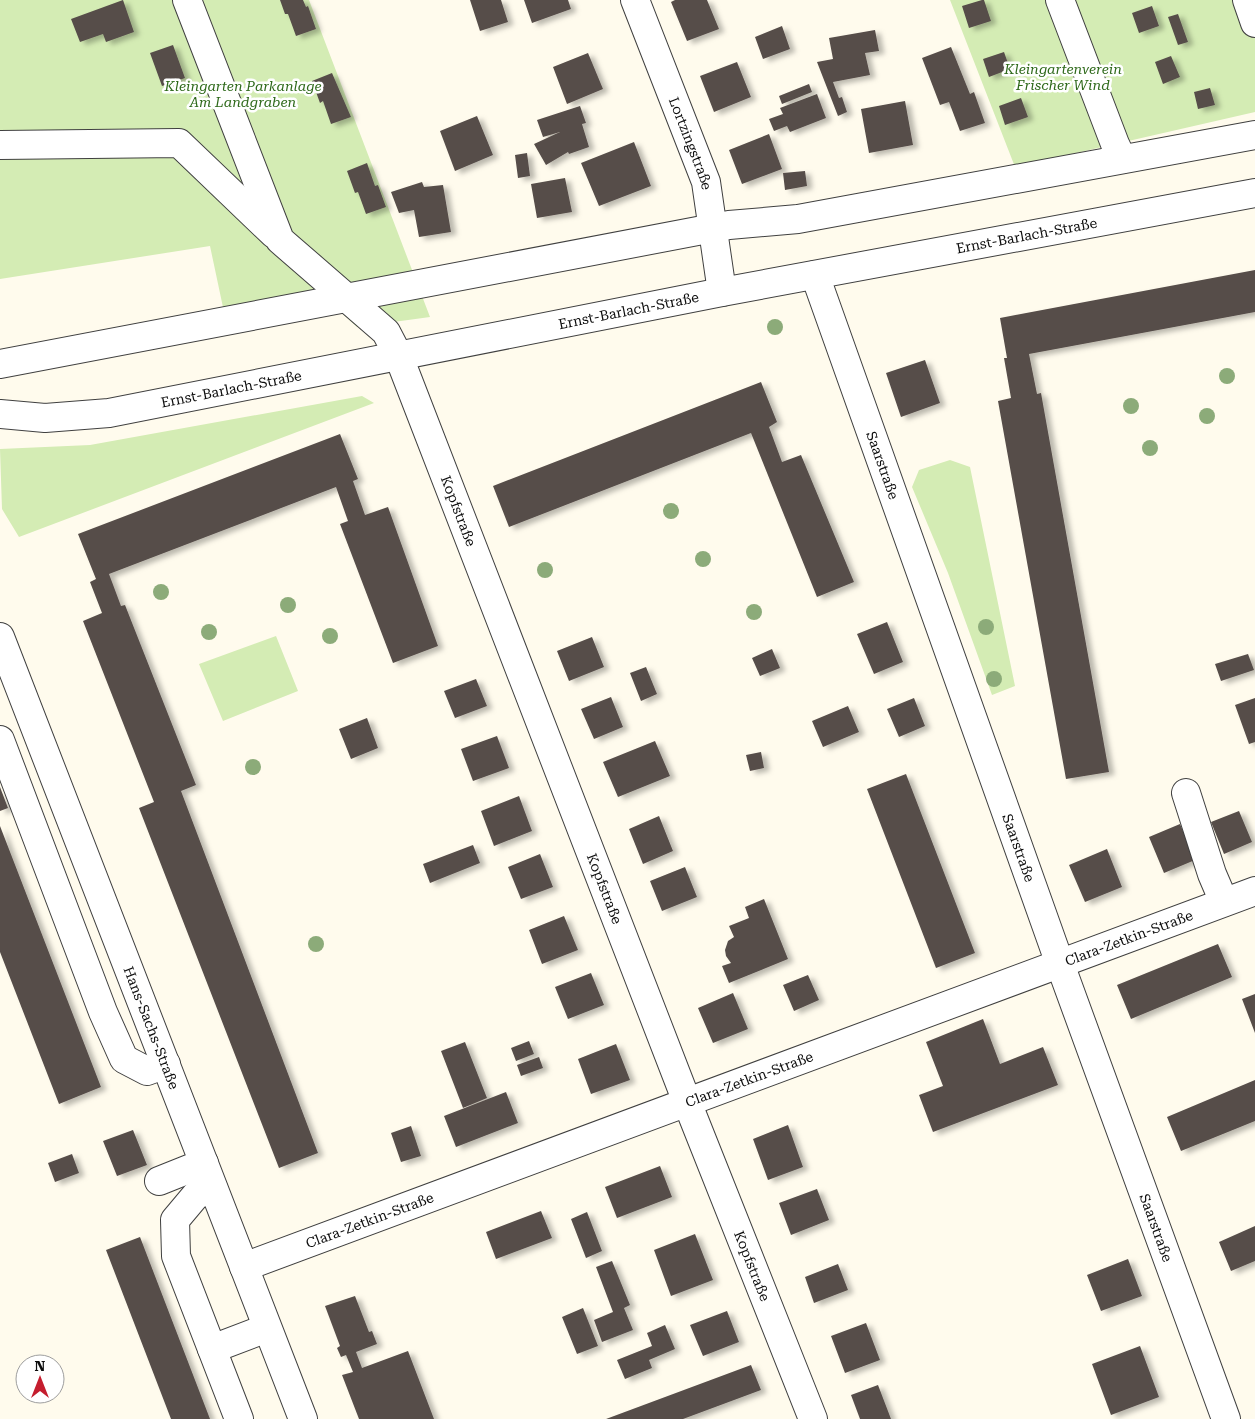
<svg xmlns="http://www.w3.org/2000/svg" width="1255" height="1419" font-family="'Roboto Serif',serif">
<style>
.green{fill:#d4ecb4}
.building{fill:#564d49;filter:url(#shadow)}
.lines{fill:none;stroke-linecap:round;stroke-linejoin:round}
.minor-casing{stroke:#404040;stroke-width:30}
.minor{stroke:#fff;stroke-width:28}
.tree{fill:#8cab79}
.labels{text-anchor:middle;stroke-width:5;stroke-linejoin:round;paint-order:stroke}
.park-label{font-size:14px;font-style:italic;fill:#2e691a;stroke:#fff}
.street-label{font-size:14px;fill:#0d0d0d;stroke:#fff}
</style>
<defs>
<filter id="shadow"><feDropShadow dx="5.5" dy="3" stdDeviation="2.5" flood-color="#0004"/></filter>
</defs>
<rect width="100%" height="100%" fill="#fffbed"/>
<path class="green" d="M0,0H309L430,317L357,327L321,294L224,312L210,246L0,279Z
M950,0H1255V112L1015,167Z
M362,396L374,403L19,537L2,509L0,449L90,445Z
M950,460L970,467L1015,686L992,695L948,573L912,487L919,470Z
M276,636L298,691L223,721L199,664Z"/>
<path class="building" d="M123,0L134,32L106,42L103,34L80,42L71,19Z
M280,0H303L306,7L308,6L316,29L296,36L288,14H285Z
M470,0H501L508,22L480,31Z
M524,0H568L571,9L532,23Z
M675,0H707L719,29L687,41L671,2Z
M982,0H984L991,21L969,28L962,6Z
M1152,6L1159,26L1139,33L1132,13Z
M1178,14L1188,42L1178,45L1168,17Z
M782,26L790,49L763,59L755,37Z
M875,30L879,51L865,53L870,75L833,82L839,98L842,97L847,112L838,116L817,62L833,59L829,38Z
M173,45L185,78L162,86L150,53Z
M951,47L970,94L974,92L985,123L960,131L949,102L940,105L922,58Z
M1004,52L1010,69L989,77L983,59Z
M588,53L603,89L567,104L553,67Z
M1171,56L1180,77L1163,84L1155,62Z
M737,62L751,97L714,112L700,76Z
M332,73L351,117L331,124L323,101L320,103L312,81Z
M809,84L812,92L782,104L779,96Z
M1210,88L1215,105L1198,109L1194,92Z
M817,94L826,118L790,132L787,126L774,131L769,119L783,114L780,108Z
M1021,98L1028,117L1005,125L999,106Z
M905,101L913,145L869,153L861,109Z
M580,106L586,123L582,124L589,147L569,154L568,152L546,165L534,144L560,132L543,137L537,120Z
M477,116L493,155L455,171L440,131Z
M769,134L782,169L742,184L729,150Z
M634,142L651,186L599,206L581,163Z
M527,153L530,176L518,178L515,155Z
M367,163L375,186L378,185L386,207L366,214L358,192L355,193L347,171Z
M805,171L807,186L785,190L783,173Z
M565,178L572,212L537,218L531,184Z
M422,182L424,187L443,185L451,232L419,237L414,210L399,213L391,192Z
M1255,270V312L1029,354L1037,394L1041,393L1109,772L1066,779L998,401L1011,398L1004,358H1007L1000,318Z
M925,360L940,403L901,417L886,373Z
M761,382L777,422L769,427L782,462L801,455L854,582L817,597L751,433L509,527L493,486Z
M340,434L358,479L353,481L365,515L388,507L438,646L393,663L340,524L348,521L336,487L109,574L121,606L125,605L196,785L181,791L318,1153L279,1168L139,808L154,802L83,621L102,613L90,582L96,579L78,534Z
M887,622L903,662L874,674L857,634Z
M592,637L604,667L569,681L557,651Z
M772,649L780,668L760,676L752,658Z
M1248,654L1254,670L1221,681L1215,664Z
M646,667L657,694L641,701L630,673Z
M476,679L487,706L455,718L444,691Z
M611,697L623,727L594,739L581,709Z
M914,698L925,726L899,737L887,709Z
M1255,698V742L1249,744L1235,705Z
M848,706L859,732L823,747L812,721Z
M367,718L378,748L351,759L339,729Z
M497,736L509,768L473,781L461,749Z
M655,741L670,776L618,797L603,762Z
M761,752L764,768L750,771L746,755Z
M906,774L975,953L936,968L867,789Z
M0,787L8,808L0,811Z
M519,796L532,831L494,846L481,811Z
M1239,811L1252,842L1224,854L1211,822Z
M659,816L673,851L643,864L629,829Z
M1180,824L1195,860L1164,873L1149,837Z
M0,826L101,1087L59,1104L0,952Z
M473,845L480,863L430,883L423,864Z
M1107,849L1122,887L1085,902L1069,865Z
M540,854L553,887L521,899L508,867Z
M685,867L697,897L662,911L650,881Z
M764,899L788,959L729,983L722,966L731,963L726,956L725,950L728,941L734,937L729,926L749,918L745,907Z
M564,916L578,950L542,964L529,930Z
M1218,944L1232,977L1131,1019L1117,985Z
M591,973L604,1005L568,1019L555,987Z
M808,975L819,1000L794,1011L783,985Z
M733,993L748,1029L713,1043L698,1008Z
M1255,994V1033L1242,999Z
M983,1019L1000,1064L1043,1047L1058,1085L933,1132L919,1095L943,1086L926,1042Z
M529,1041L534,1054L516,1061L511,1048Z
M465,1042L487,1098L463,1108L441,1051Z
M616,1044L630,1080L591,1094L578,1059Z
M539,1057L543,1068L521,1076L517,1065Z
M1255,1080V1121L1181,1151L1167,1117Z
M506,1092L518,1123L456,1147L444,1116Z
M788,1125L803,1167L768,1180L753,1139Z
M411,1126L421,1156L401,1162L391,1133Z
M133,1130L147,1165L117,1176L103,1141Z
M72,1154L79,1173L55,1182L48,1163Z
M660,1166L672,1197L617,1218L605,1187Z
M817,1189L829,1220L791,1235L779,1203Z
M541,1211L552,1238L496,1259L486,1232Z
M587,1212L602,1251L586,1258L571,1219Z
M1255,1226V1261L1231,1271L1219,1242Z
M695,1234L713,1280L671,1296L654,1250Z
M140,1237L210,1419H171L106,1250Z
M1128,1259L1142,1296L1101,1311L1087,1275Z
M612,1261L630,1305L624,1308L633,1330L602,1342L594,1320L613,1312L596,1267Z
M838,1264L848,1290L814,1303L805,1277Z
M355,1296L369,1332L372,1331L377,1344L356,1352L362,1368L408,1351L434,1419H359L342,1375L353,1372L346,1355L341,1357L337,1348L340,1346L325,1306Z
M583,1308L598,1346L577,1354L562,1317Z
M727,1311L739,1342L703,1356L690,1325Z
M866,1323L880,1360L845,1373L831,1336Z
M665,1325L675,1349L649,1360L652,1368L625,1379L617,1360L652,1346L647,1333Z
M1140,1346L1159,1397L1111,1415L1092,1364Z
M751,1365L761,1390L683,1419H606Z
M878,1385L891,1419H860L851,1395Z"/>
<g class="lines">
<defs>
<g id="minor">
<path id="s1" d="M187,0L280,240L386,332L399,357L687,1102L813,1419"/>
<path id="s2" d="M635,0L706,182L722,292"/>
<path d="M1060,0L1115,144L1122,159"/>
<path d="M1247,0L1255,23"/>
<path d="M0,145L179,143L274,234"/>
<path id="s3" d="M815,275L1060,964L1226,1419"/>
<path d="M0,364L729,225L798,219L1255,135"/>
<path id="s4" d="M0,414L45,418L109,413L722,292L1255,193"/>
<path id="s5" d="M0,637L303,1419"/>
<path d="M0,740L103,1012L124,1059L147,1071L166,1064"/>
<path d="M1186,793L1212,874L1224,902"/>
<path d="M159,1181L204,1163"/>
<path d="M213,1188L196,1195L175,1220L176,1256L239,1419"/>
<path id="s6" d="M244,1267L1255,891"/>
<path d="M212,1349L267,1328"/>
</g>
</defs>
<use href="#minor" class="minor-casing"/>
<use href="#minor" class="minor"/>
</g>
<g class="tree">
<circle cx="775" cy="327" r="8"/>
<circle cx="1227" cy="376" r="8"/>
<circle cx="1131" cy="406" r="8"/>
<circle cx="1207" cy="416" r="8"/>
<circle cx="1150" cy="448" r="8"/>
<circle cx="671" cy="511" r="8"/>
<circle cx="703" cy="559" r="8"/>
<circle cx="545" cy="570" r="8"/>
<circle cx="161" cy="592" r="8"/>
<circle cx="288" cy="605" r="8"/>
<circle cx="754" cy="612" r="8"/>
<circle cx="986" cy="627" r="8"/>
<circle cx="209" cy="632" r="8"/>
<circle cx="330" cy="636" r="8"/>
<circle cx="994" cy="679" r="8"/>
<circle cx="253" cy="767" r="8"/>
<circle cx="316" cy="944" r="8"/>
</g>
<g class="labels">
<g class="park-label">
<text x="1063" y="74">Kleingartenverein<tspan x="1063" dy="16">Frischer Wind</tspan></text>
<text x="243" y="91">Kleingarten Parkanlage<tspan x="243" dy="16">Am Landgraben</tspan></text>
</g>
<g class="street-label">
<text dy="5" stroke="none"><textPath href="#s2" startOffset="154">Lortzingstraße</textPath></text>
<text dy="5" stroke="none"><textPath href="#s4" startOffset="1044">Ernst-Barlach-Straße</textPath></text>
<text dy="5" stroke="none"><textPath href="#s4" startOffset="639">Ernst-Barlach-Straße</textPath></text>
<text dy="5" stroke="none"><textPath href="#s4" startOffset="234">Ernst-Barlach-Straße</textPath></text>
<text dy="5" stroke="none"><textPath href="#s3" startOffset="202">Saarstraße</textPath></text>
<text dy="5" stroke="none"><textPath href="#s1" startOffset="591">Kopfstraße</textPath></text>
<text dy="5" stroke="none"><textPath href="#s3" startOffset="608">Saarstraße</textPath></text>
<text dy="5" stroke="none"><textPath href="#s1" startOffset="996">Kopfstraße</textPath></text>
<text dy="5" stroke="none"><textPath href="#s6" startOffset="944">Clara-Zetkin-Straße</textPath></text>
<text dy="5" stroke="none"><textPath href="#s5" startOffset="419">Hans-Sachs-Straße</textPath></text>
<text dy="5" stroke="none"><textPath href="#s6" startOffset="539">Clara-Zetkin-Straße</textPath></text>
<text dy="5" stroke="none"><textPath href="#s6" startOffset="134">Clara-Zetkin-Straße</textPath></text>
<text dy="5" stroke="none"><textPath href="#s3" startOffset="1012">Saarstraße</textPath></text>
<text dy="5" stroke="none"><textPath href="#s1" startOffset="1401">Kopfstraße</textPath></text>
</g>
</g>
<g transform="translate(40 1379)"><circle r="24" fill="#ffffff" stroke="#9e9e9e"/>
<path d="M0-4L9 19L0 12L-9 19Z" fill="#c51d2e"/>
<text y="-8" font-size="14" font-weight="bold" text-anchor="middle" fill="#0d0d0d">N</text>
</g>
</svg>
